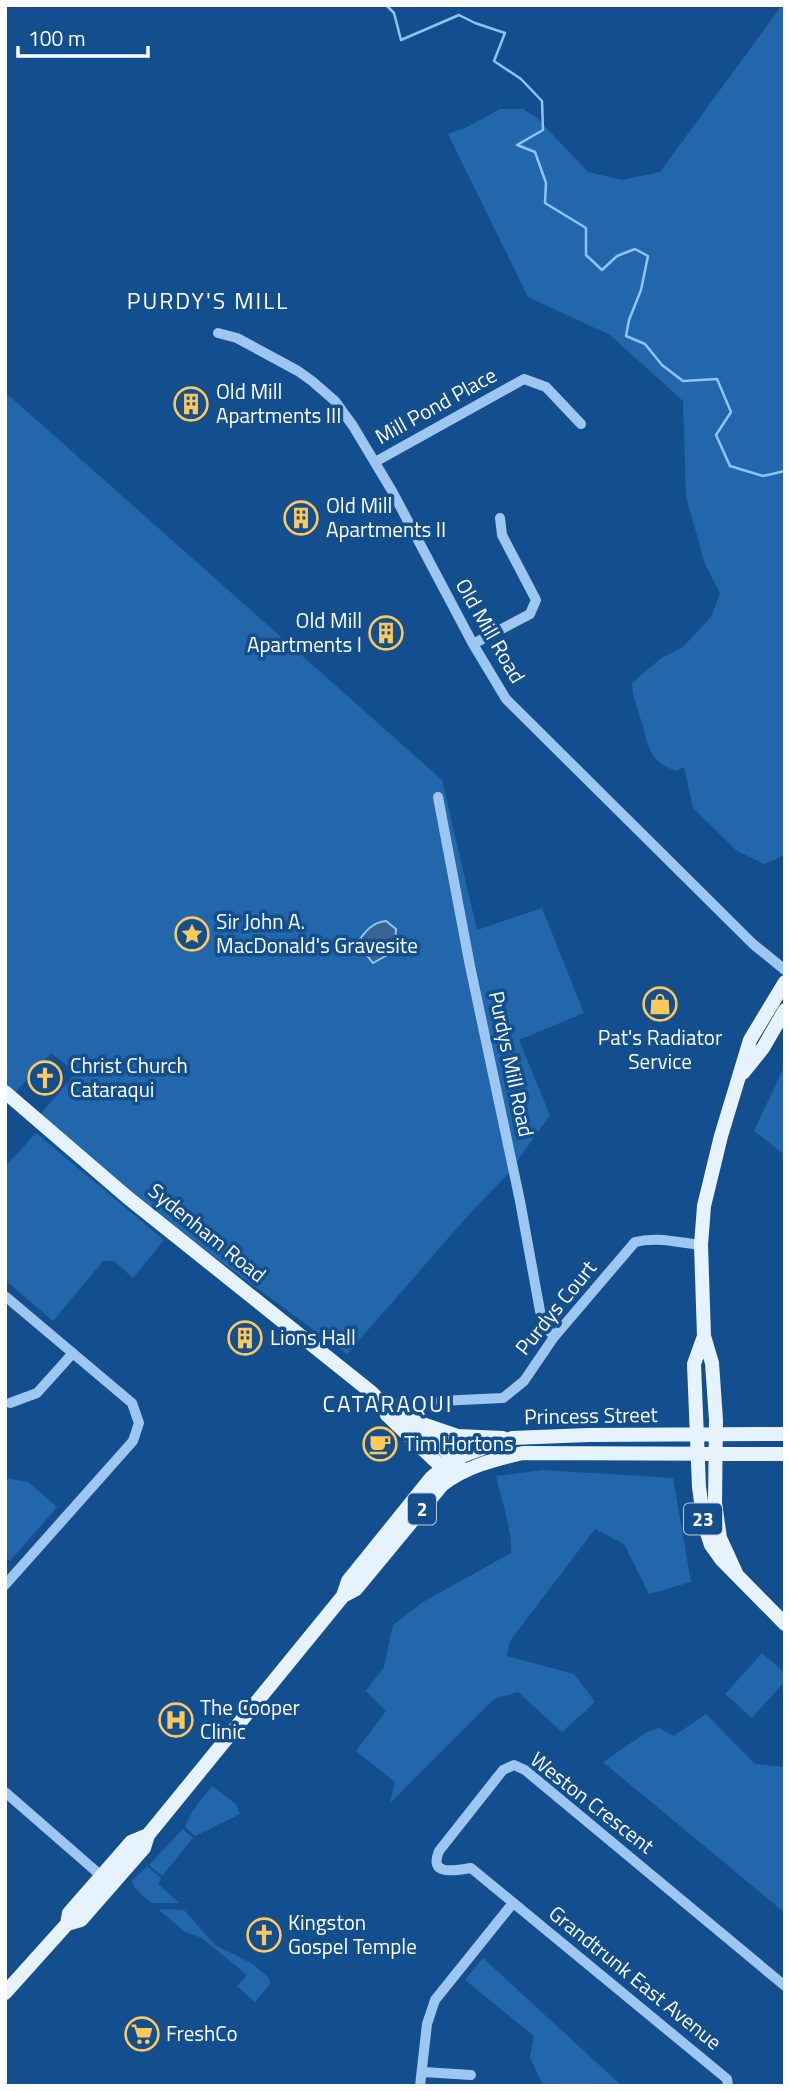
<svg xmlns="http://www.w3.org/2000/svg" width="790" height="2091" font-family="'Titillium Web',sans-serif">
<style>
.green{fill:#2267ab}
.water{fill:#386492;stroke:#8fc3f4;stroke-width:2}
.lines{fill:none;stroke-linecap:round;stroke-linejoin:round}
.stream{stroke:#8fc3f4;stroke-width:2.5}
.minor{stroke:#9dc7f1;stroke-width:10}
.major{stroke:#e7f2ff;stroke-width:14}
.labels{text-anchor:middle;stroke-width:7;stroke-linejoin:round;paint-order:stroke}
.shield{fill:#134f8e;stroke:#b8cadd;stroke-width:2}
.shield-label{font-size:19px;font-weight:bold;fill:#fff}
.poi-label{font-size:21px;fill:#fff;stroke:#134f8e;text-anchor:start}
.street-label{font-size:21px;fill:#fff;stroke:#134f8e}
.neighbourhood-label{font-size:23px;letter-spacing:2px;fill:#fff;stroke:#134f8e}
</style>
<rect width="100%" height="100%" fill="#134f8e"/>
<path class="green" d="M782,5H785V855L764,864L737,851L693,808L684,767L676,771C646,760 649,743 640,717C636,705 633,696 632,683L660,659L683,647L711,617L720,593L705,564L686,497L683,401L610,335L528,297L448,134L467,127L500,109H523L537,118L588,172L622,180L660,172Z
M5,392L442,780L477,930L542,908L584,1013L519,1040L550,1115L508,1174L472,1211L347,1354L134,1198L38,1117L76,1073L51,1053L13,1095L5,1089Z
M785,1065V1155L754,1131Z
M36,1133L164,1240L133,1278L114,1261H103L53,1321L5,1280V1167Z
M543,1470L673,1478L691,1582L649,1594L624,1544L595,1529L510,1641L507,1656L574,1674L595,1702L562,1732L518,1692L494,1699L390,1803L395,1782L356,1751L386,1711L366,1691L384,1667L393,1625L423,1602L511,1553C513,1533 501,1498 496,1476Z
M5,1478L28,1482L57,1507L10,1561L5,1557Z
M762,1653L785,1673V1681L752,1718L725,1694Z
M706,1714L755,1764L785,1767V1913L603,1762L647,1732L659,1728L674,1736Z
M212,1786L236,1804L240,1814L195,1836L185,1827C189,1813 202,1799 212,1786Z
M183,1829L193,1838L162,1876L149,1865Z
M147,1866L161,1878L158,1884L179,1903H151L134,1887L132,1881Z
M158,1909L184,1910L215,1945L253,1964L269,1978L270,1984L255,2002L237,1986L247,1975L202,1938L185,1932Z
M483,1958L622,2086H543L530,2057L534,2036L465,1980Z"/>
<path class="water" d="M386,921L396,929L395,947L389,954L373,963L357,943C365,932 372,922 386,921Z"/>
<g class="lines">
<path class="stream" d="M386,5L394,13L401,40L459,15L475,23L505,33L494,61L521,79L542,101L543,130L517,145L535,152L546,183L545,203L586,228V255L602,270L617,256L635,249L648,256L641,290L629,320L626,336L645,344L662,365L683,381L717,379L731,412L716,435L730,466L763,476L785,471"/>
<path class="minor" d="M218,333L237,338L298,371L312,381L335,401L353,426L392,491L473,644L506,699L753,944L785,970
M375,462L524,379L546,387L581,424
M473,644L530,614L536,600L502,535L500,518
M438,797L470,966L520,1201L540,1311L543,1322L554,1337
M5,1296L132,1403L139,1423L133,1441L5,1585
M440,1401L503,1398L524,1381L554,1337L635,1242C657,1236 679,1243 701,1245
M10,1403L37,1393L73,1353
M5,1792L106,1880
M423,2072L471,2075
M420,2086L427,2024L435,2000L513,1903
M728,2086L727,2079L471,1868C456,1870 428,1877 439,1851L503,1770L514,1765L525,1770L785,1986"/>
<path class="major" d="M743,1073L763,1048L785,1010
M5,1092L127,1197L371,1392L384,1405L387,1415L452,1477
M704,1336L694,1364L699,1487L704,1524L711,1545L721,1559L785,1624
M384,1405L395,1406L438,1443L460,1467
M417,1422L458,1436L503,1438
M736,1573L720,1538L715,1503L716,1420L712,1363L704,1336L701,1245L704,1206L721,1136L750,1040L785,982
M343,1596L356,1589L442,1485C465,1467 495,1459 523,1453L785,1454
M67,1924L81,1920L144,1848L148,1835L343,1596L348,1581L431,1478L454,1459L486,1447L512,1438L589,1435L785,1434
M5,1993L67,1924L69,1913L131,1842L148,1835"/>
</g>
<defs>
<symbol id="building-ring" viewBox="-11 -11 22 22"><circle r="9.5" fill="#134f8e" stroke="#ffc85d" stroke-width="1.5"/><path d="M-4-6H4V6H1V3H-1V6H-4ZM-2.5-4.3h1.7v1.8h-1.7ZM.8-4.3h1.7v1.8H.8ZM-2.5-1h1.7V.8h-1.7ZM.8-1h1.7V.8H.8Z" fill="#ffc85d"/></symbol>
<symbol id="sight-ring" viewBox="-11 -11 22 22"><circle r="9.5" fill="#134f8e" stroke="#ffc85d" stroke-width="1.5"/><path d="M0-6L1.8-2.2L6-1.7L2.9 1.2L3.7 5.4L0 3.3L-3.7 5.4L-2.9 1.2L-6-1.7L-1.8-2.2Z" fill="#ffc85d"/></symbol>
<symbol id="shop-ring" viewBox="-11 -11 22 22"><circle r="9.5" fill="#134f8e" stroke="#ffc85d" stroke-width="1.5"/><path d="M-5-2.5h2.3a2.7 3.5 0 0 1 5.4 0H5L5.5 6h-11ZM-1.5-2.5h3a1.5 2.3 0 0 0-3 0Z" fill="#ffc85d"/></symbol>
<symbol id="church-ring" viewBox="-11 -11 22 22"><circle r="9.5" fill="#134f8e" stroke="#ffc85d" stroke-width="1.5"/><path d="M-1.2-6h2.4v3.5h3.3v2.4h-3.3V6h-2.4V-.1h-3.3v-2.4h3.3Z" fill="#ffc85d"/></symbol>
<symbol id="cafe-ring" viewBox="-11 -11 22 22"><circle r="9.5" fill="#134f8e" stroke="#ffc85d" stroke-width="1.5"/><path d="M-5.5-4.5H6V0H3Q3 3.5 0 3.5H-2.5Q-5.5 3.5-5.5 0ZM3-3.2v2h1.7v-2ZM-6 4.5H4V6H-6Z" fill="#ffc85d"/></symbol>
<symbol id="hospital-ring" viewBox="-11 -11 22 22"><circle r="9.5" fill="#134f8e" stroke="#ffc85d" stroke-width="1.5"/><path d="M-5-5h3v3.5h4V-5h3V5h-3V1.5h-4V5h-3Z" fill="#ffc85d"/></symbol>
<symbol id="supermarket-ring" viewBox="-11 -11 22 22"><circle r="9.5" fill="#134f8e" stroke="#ffc85d" stroke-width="1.5"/><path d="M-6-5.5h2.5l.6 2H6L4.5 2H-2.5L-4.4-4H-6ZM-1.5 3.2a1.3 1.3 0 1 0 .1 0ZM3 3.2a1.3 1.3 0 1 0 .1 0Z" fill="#ffc85d"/></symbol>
</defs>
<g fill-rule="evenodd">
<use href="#building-ring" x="172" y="385" width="38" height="38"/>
<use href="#building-ring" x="282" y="499" width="38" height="38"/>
<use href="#building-ring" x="367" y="614" width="38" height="38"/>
<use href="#sight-ring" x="173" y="915" width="38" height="38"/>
<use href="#shop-ring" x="641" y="985" width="38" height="38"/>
<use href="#church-ring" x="26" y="1059" width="38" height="38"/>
<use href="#building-ring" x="226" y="1319" width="38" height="38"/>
<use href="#cafe-ring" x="361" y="1425" width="38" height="38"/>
<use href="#hospital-ring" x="157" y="1701" width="38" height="38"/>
<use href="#church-ring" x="245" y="1916" width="38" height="38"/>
<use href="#supermarket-ring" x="123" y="2015" width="38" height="38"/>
</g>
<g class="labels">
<g class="shield">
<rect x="408" y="1493.5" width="28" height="31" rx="5"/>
<rect x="684" y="1503.5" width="38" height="31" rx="5"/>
</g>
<g class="shield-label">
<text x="422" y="1516">2</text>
<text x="703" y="1526">23</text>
</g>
<g class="poi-label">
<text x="216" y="399">Old Mill<tspan x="216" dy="24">Apartments III</tspan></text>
<text x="326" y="513">Old Mill<tspan x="326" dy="24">Apartments II</tspan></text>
<text x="362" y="628" text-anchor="end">Old Mill<tspan x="362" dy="24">Apartments I</tspan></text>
<text x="216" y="929">Sir John A.<tspan x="216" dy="24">MacDonald's Gravesite</tspan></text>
<text x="660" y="1045" text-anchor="middle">Pat's Radiator<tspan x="660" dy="24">Service</tspan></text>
<text x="70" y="1073">Christ Church<tspan x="70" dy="24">Cataraqui</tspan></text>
<text x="270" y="1345">Lions Hall</text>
<text x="404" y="1451">Tim Hortons</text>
<text x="200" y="1715">The Cooper<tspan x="200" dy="24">Clinic</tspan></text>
<text x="288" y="1930">Kingston<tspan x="288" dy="24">Gospel Temple</tspan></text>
<text x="166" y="2041">FreshCo</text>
</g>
<g class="street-label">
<text transform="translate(436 406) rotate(-29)" y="7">Mill Pond Place</text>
<text transform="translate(490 631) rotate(60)" y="7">Old Mill Road</text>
<text transform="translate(511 1064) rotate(78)" y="7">Purdys Mill Road</text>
<text transform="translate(207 1233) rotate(39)" y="7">Sydenham Road</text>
<text transform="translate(556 1308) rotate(-51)" y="7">Purdys Court</text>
<text transform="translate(591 1416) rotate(-1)" y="7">Princess Street</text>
<text transform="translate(592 1803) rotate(38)" y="7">Weston Crescent</text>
<text transform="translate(635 1978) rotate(39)" y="7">Grandtrunk East Avenue</text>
</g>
<g class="neighbourhood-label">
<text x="208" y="309">PURDY'S MILL</text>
<text x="388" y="1412">CATARAQUI</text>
</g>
</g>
<rect width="790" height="2091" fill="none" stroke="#ffffff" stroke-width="14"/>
<path d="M18 46v10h130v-10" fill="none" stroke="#ffffff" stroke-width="3.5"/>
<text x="28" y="46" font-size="21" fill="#ffffff" stroke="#134f8e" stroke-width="5" paint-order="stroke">100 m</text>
</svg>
